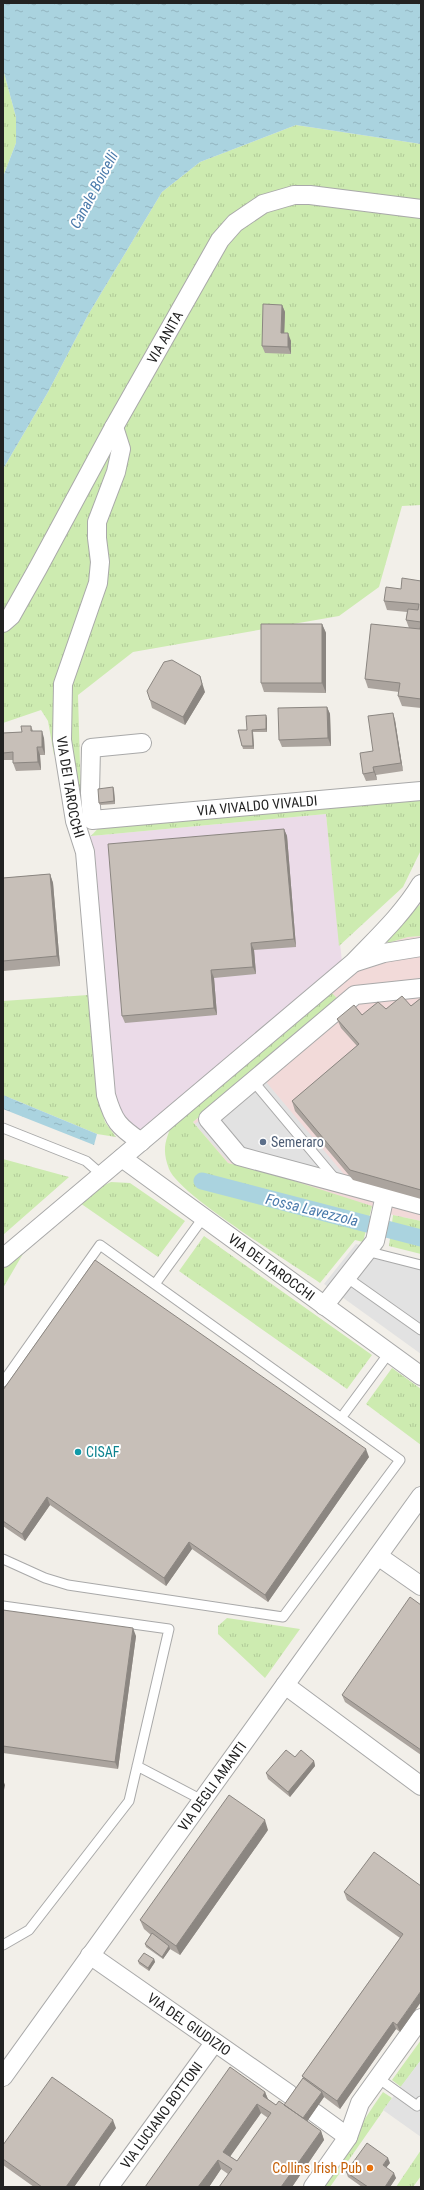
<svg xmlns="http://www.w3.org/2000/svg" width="424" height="2190" font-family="'Roboto Condensed',sans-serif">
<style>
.commercial{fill:#f2dad9}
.industrial{fill:#ebdbe8}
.grass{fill:url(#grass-tufts)}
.parking{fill:#e2e2e2}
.water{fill:url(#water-ripples)}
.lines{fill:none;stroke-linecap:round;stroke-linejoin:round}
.canal{stroke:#aad3df;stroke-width:17}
.lane-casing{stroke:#a9a9a9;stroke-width:11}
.street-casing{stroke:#a9a9a9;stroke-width:20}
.lane{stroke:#fff;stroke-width:9}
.street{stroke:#fff;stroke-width:18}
.wall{fill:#aba49e;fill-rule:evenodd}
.shaded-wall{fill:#8b8681}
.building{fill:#c7bfb8;stroke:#8b8681;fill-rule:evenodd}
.service-dot{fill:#5c6f8a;stroke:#fff;stroke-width:1.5}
.culture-dot{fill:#0f9aa8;stroke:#fff;stroke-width:1.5}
.food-dot{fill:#e8710a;stroke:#fff;stroke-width:1.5}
.labels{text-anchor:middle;stroke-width:4;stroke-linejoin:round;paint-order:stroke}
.street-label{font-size:14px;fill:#222;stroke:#fff}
.service-label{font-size:14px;fill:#4e5e75;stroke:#fff;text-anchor:start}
.culture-label{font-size:14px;fill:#0d838f;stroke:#fff;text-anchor:start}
.food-label{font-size:14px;fill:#c56008;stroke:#fff;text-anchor:end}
.water-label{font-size:15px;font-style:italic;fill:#4a7aab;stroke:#fff}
</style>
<defs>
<pattern id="grass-tufts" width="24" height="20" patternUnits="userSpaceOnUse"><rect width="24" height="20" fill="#cdebb0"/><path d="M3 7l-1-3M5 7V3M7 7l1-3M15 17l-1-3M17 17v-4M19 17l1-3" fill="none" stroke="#b0c997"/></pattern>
<pattern id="water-ripples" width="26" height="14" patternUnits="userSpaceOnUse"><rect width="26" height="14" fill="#aad3df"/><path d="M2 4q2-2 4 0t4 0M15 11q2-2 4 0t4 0" fill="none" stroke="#92b5bf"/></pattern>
</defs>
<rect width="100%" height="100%" fill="#f2efe9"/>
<path class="commercial" d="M421,936V1221L393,1215L285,1178L228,1163L193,1122L338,999L329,990L343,971L388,943L408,937Z"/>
<path class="industrial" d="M326,814L343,971L145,1138L120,1113L115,1096L91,836Z"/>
<path class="grass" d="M3,69L16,117V143L3,177Z
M296,125L421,144V505L402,506L379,587L339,616L133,652L78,695L81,800L77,801L70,753L54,755L48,721L41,710L3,723V469L48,392L88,315L162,192L200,162Z
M421,796V850L403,887L339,946L326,814L91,836L102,824Z
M421,904V936L408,937L388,943L383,934Z
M329,990L338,999L193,1122L228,1163L285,1178L372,1206L363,1242L355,1240L320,1283C291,1263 179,1195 169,1169C161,1148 166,1139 174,1120Z
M88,995L101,1107L105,1122L116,1137L97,1134L3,1095V1001Z
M3,1159L69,1177L3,1235Z
M111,1182L130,1183L185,1221L158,1257L80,1203L94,1190Z
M393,1215L421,1221V1254L389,1246Z
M204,1236L372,1355L347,1389L179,1271Z
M27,1247L3,1288V1268Z
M392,1368L421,1389V1445L366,1404Z
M227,1618L300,1629L265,1678L218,1634V1626Z
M421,2040V2060L401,2087L392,2080Z
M383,2092L392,2098L330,2187H322C343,2156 361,2123 383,2092Z
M421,2150V2176L413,2187H396Z"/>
<path class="parking" d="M256,1070L364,1198L227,1160L195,1124Z
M356,1244L421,1260V1354L324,1284Z
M421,2060V2137L383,2110Z"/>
<path class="water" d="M3,3H421V144L296,125L200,162L162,192L88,315L48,392L3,469V177L16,143V117L3,69Z
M3,1095L97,1134L94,1145L3,1109Z"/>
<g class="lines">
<path class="canal" d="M202,1181L421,1238"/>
<defs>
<path id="lane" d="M253,1081L336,1180
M3,1128L86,1161L102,1175
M366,1251L421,1265
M346,1277L421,1330
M155,1284L203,1218
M3,1382L100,1245L400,1460L283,1617L68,1585L45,1578L3,1559
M341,1418L389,1353
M3,1606L169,1629L129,1801L29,1930L3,1945
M137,1766L202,1800
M378,2078L417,2106L421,2101"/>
<g id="street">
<path id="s1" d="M114,427L121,449L116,472L97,522V538L100,562L98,583L63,684L62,740L75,821L85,852L106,1095C114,1122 118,1126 141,1142"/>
<path id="s2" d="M3,623L11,616L38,568L114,427L220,240L235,223L263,204L294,195H310L421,209"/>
<path id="s3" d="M142,743L91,748L90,793L92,820L421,791"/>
<path d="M356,962L384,953L421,947"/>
<path d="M421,988L355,995L208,1119L239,1156L421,1205"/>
<path id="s4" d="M122,1158L421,1376"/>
<path d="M3,1258L353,963C377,938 403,914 421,884"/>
<path d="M324,1306L375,1241L385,1195"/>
<path d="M378,1556L421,1586"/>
<path d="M285,1685L421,1786"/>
<path id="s5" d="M90,1955L289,2094"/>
<path id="s6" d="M3,2077L421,1496"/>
<path d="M315,2113L348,2137"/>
<path id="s7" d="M109,2187L214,2043"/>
<path d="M313,2187L348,2137L360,2103L421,2018"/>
</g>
</defs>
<use href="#lane" class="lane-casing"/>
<use href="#street" class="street-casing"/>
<use href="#lane" class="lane"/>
<use href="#street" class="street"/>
</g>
<path class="wall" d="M282,305L285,312L284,333L291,341V354L265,353L262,346Z
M421,581V708L402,706L398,696L399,692L368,688L365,679L409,628L406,620L407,612L387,610L384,601L401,589Z
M322,624L326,633V693L264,692L261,683Z
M205,692L185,725L152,708L150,700Z
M327,707L330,714L331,746L282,747L279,740Z
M267,718V732H253L254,749H243L238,730H247Z
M395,720L403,771L376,775L377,780L366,781L363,774L373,751Z
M31,726L33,731L44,738L45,755H40L41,770L16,771L13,763V760H3V733L22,732Z
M113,787L114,790L115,804L100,805L99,803Z
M284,829L287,836L296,947L254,950L256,974L214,978L217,1015L125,1023L122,1016Z
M50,874L53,883L60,966L3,971V878Z
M421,998V1199L353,1180L295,1111L292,1101L357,1046L341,1028L337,1019L362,1015L386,1009L411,1006Z
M3,1390L369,1457L268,1602L192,1549L166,1586L50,1505L25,1541L3,1526Z
M421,1605V1755L345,1702L342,1695Z
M3,1610L136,1636L118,1769L3,1753Z
M295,1757L314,1761L315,1766L290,1797L268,1779L266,1773Z
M268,1830L180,1955L170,1949L163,1959L146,1947L145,1944L151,1935L144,1929L140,1920Z
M421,1886L400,2032L396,2029L340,2109L324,2097L307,2121L321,2131L324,2140L292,2187H219L228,2174L221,2169L209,2187H145L265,2092L268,2099L276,2105H284L303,2078L302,2076L400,1938L347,1900L344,1892ZM261,2113L268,2118L237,2161L230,2156Z
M154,1959L155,1962L149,1971L139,1964L138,1961Z
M116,2128L74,2187H34L3,2165V2145Z
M390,2163L386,2168L396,2178L390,2187H362L348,2177L346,2172Z"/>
<path class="shaded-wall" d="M282,305L285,312L284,340L281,333Z
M288,333L291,341V354L288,347Z
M322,624L326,633V693L322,683Z
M200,676L205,692L185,725L183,717Z
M327,707L330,714L331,746L328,738Z
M393,713L395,720L403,771L401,763Z
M266,715L267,718V732L266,729Z
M252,730L253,732L254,749L253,746Z
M42,731L44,738L45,755L42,747Z
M37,747L40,755L41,770L38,762Z
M373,767L376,775L377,780L374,772Z
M113,787L114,790L115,804L114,801Z
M284,829L287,836L296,947L294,939Z
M50,874L53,883L60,966L57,956Z
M251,943L254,950L256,974L253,967Z
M211,970L214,978L217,1015L214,1008Z
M366,1449L369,1457L268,1602L265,1595Z
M47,1497L50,1505L25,1541L22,1534Z
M189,1542L192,1549L166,1586L164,1578Z
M133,1628L136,1636L118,1769L115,1762Z
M314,1761L315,1766L290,1797L288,1792Z
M3,1780L5,1785L3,1795Z
M265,1820L268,1830L180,1955L176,1946Z
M169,1946L170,1949L163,1959L162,1957Z
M154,1959L155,1962L149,1971L148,1968Z
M421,1991V2002L400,2032L397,2025Z
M393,2022L396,2029L340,2109L337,2101Z
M265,2092L269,2102L263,2096Z
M322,2092L324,2097L304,2126L302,2120Z
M257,2104L261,2113L227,2161L223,2152Z
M113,2120L116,2128L74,2187H66Z
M321,2131L324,2140L292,2187H281Z
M388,2158L390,2163L384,2170L383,2165Z
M218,2160L221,2169L209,2187H198Z
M394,2173L396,2178L390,2187H385Z"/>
<path class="building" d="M263,304L282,305L281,333H288V347L262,346Z
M402,578L421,581V622L406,620L408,609L418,610L419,604L384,601L386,587L401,589Z
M421,623V699L398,696L400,683L365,679L371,624L420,629Z
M261,624H322V683H261Z
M172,660L200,676L202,684L183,717L150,700L147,691L164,662Z
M327,707L328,738L279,740L278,708Z
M393,713L401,763L373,767L374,772L363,774L360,753L373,751L368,716Z
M266,715V729L252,730L253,746H242L238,730H247L246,716Z
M21,726H31V731H42V747H37L38,762L13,763V752L3,753V733L22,732Z
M113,787L114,801L99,803L98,789Z
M284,829L294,939L251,943L253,967L211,970L214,1008L122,1016L108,844Z
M50,874L57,956L3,961V878Z
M402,996L411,1006L421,998V1190L350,1170L292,1101L359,1044L337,1019L354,1005L362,1015L378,1002L386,1009Z
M95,1260L366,1449L265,1595L189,1542L164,1578L47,1497L22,1534L3,1521V1390Z
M410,1597L421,1605V1750L342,1695Z
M3,1610L133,1628L115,1762L3,1746Z
M286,1750L295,1757L301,1750L314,1761L288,1792L266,1773Z
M229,1795L265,1820L176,1946L140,1920Z
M374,1852L421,1886V1991L397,2025L393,2022L337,2101L302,2076L403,1934L344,1892Z
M152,1933L169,1946L162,1957L145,1944Z
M144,1953L154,1959L148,1968L138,1961Z
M230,2067L265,2092L263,2096L276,2105L279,2101L321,2131L281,2187H219L232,2169L218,2160L198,2187H145ZM257,2104L271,2113L237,2161L223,2152Z
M52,2077L113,2120L66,2187H42L3,2159V2145Z
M303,2078L322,2092L303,2118L284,2105Z
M367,2143L388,2158L383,2165L394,2173L385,2187H368L346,2172Z"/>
<circle class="service-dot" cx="263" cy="1142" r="4"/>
<circle class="culture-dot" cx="78" cy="1452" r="4"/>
<circle class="food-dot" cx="370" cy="2168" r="4"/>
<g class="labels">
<g class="street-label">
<text dy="5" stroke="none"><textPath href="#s2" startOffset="329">VIA ANITA</textPath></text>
<text dy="5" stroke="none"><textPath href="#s1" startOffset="372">VIA DEI TAROCCHI</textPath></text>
<text dy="5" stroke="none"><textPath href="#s3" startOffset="289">VIA VIVALDO VIVALDI</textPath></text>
<text dy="5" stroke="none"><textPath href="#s4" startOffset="185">VIA DEI TAROCCHI</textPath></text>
<text dy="5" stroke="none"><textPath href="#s6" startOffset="358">VIA DEGLI AMANTI</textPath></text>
<text dy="5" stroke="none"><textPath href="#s5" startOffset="121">VIA DEL GIUDIZIO</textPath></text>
<text dy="5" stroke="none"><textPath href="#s7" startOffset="89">VIA LUCIANO BOTTONI</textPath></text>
</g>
<g class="service-label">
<text x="271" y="1147">Semeraro</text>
</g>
<g class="culture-label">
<text x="86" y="1457">CISAF</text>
</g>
<g class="food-label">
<text x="362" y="2173">Collins Irish Pub</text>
</g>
<g class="water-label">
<text transform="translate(94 190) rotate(-62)" y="5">Canale Boicelli</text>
<text transform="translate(312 1210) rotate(14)" y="5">Fossa Lavezzola</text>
</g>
</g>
<rect width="424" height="2190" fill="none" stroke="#222222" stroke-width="8"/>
</svg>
